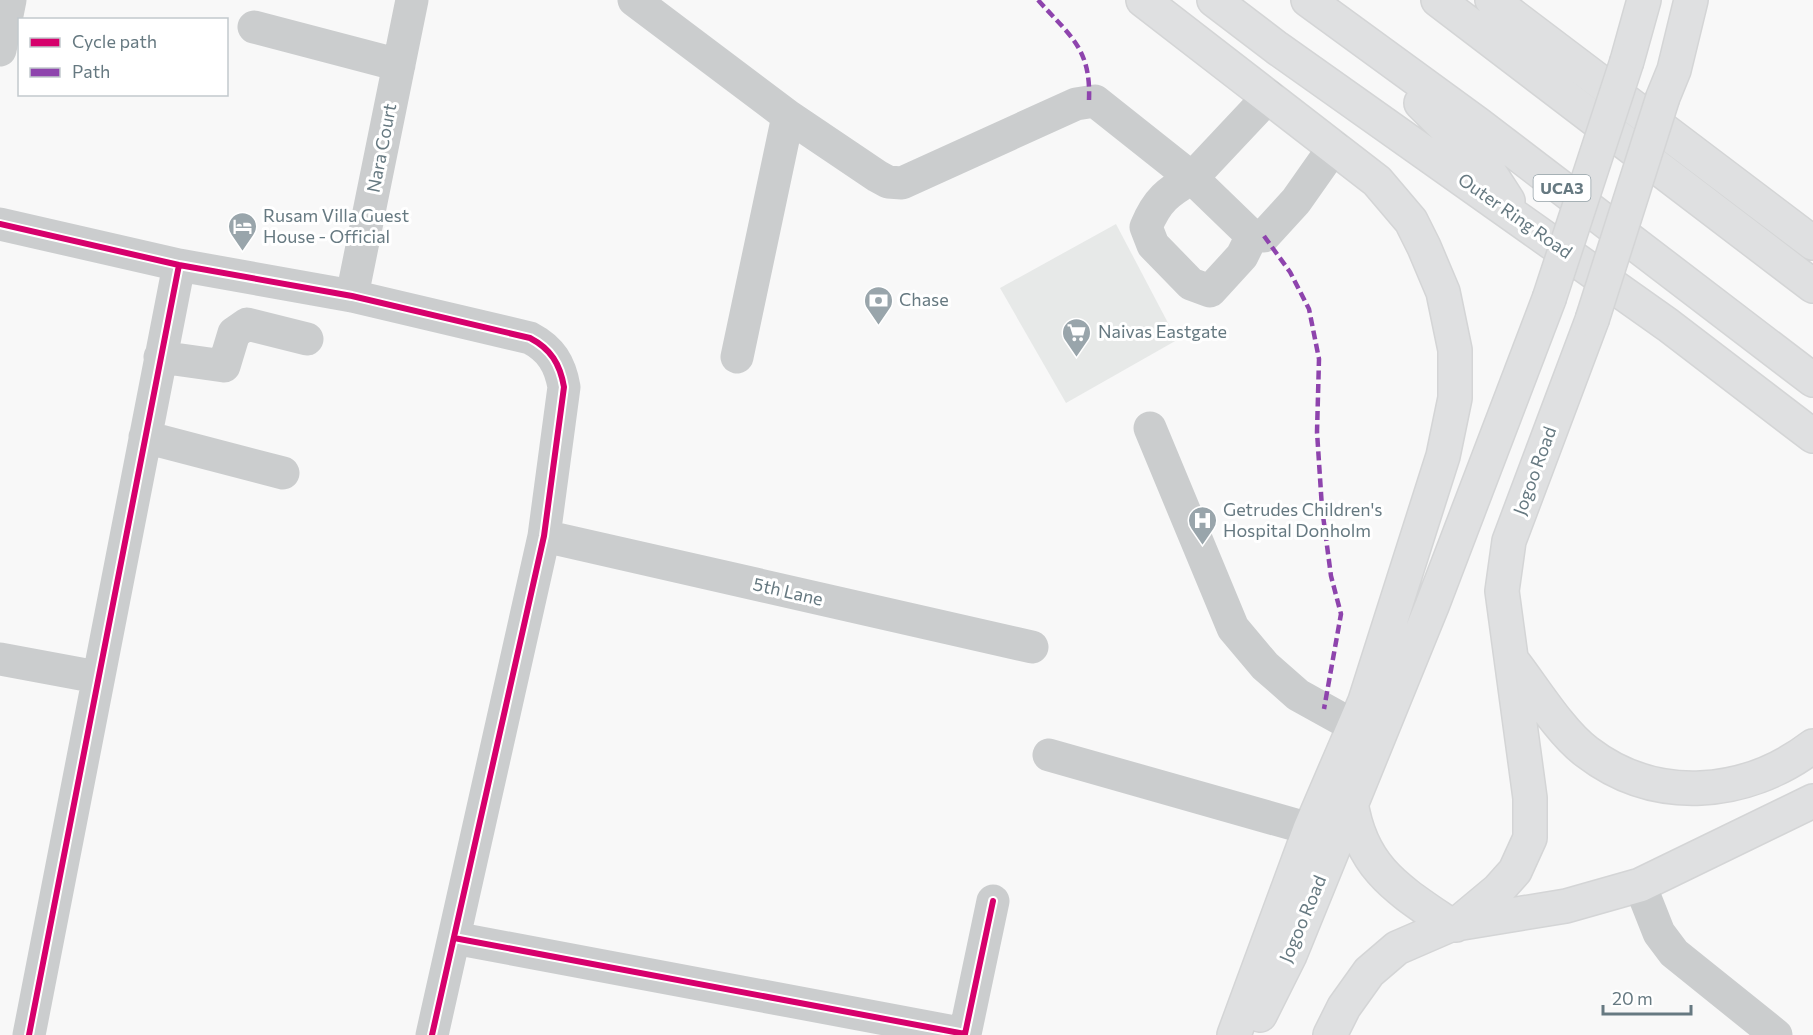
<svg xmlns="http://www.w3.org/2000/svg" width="1813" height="1035" font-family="Commissioner,sans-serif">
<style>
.built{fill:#e7e9e8}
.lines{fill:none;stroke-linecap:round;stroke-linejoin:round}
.major-casing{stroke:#d4d5d6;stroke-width:36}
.minor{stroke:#cbcdce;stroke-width:33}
.major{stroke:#dfe0e1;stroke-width:33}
.major-bridge-casing{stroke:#d4d5d6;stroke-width:36;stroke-linecap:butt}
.major-bridge{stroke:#dfe0e1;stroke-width:33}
.quiet{stroke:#8e44ad;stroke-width:4.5;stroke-dasharray:9 4.5;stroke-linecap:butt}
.cycleway-casing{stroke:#fff;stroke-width:10}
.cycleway{stroke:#d6006c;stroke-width:6}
.labels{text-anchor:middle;stroke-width:6;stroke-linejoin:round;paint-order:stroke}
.shield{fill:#fff;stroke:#94a1a7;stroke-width:1.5}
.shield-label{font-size:16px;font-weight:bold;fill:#667981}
.street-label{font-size:18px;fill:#667981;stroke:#fff}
.poi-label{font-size:18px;fill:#667981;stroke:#fff;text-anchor:start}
</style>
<rect width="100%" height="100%" fill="#f8f8f8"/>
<path class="built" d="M1116,224L1177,340L1066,403L1000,288Z"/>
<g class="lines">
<defs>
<path id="major" d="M1143,0L1377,181L1411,221L1424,247L1443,292L1455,350V398L1443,456L1365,701L1310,829L1234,1035
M1214,0L1277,48L1668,325L1813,436
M1308,0L1478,124L1813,380
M1438,0L1813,286
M1492,0L1813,243
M1627,61L1644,0
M1663,97L1674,70L1691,0
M1421,103L1488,170L1508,201
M1514,663C1534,689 1561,733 1587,752C1656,805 1746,797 1813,746
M1351,802C1361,869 1399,890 1450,925
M1456,925L1498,890L1515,871L1530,838V798L1502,591L1509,541L1592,320
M1260,1015L1290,955L1432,606L1549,299
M1330,1035L1344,1007L1369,972L1397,948L1450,925L1566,906L1640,885L1813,801"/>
</defs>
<use href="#major" class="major-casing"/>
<path class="minor" d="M634,0L788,116L737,357
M254,27L399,65
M0,50L10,0
M788,116L877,176L888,182L902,183L1076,104L1095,101L1192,178L1269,96
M0,224L179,265L352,296L530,338C551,349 560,364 564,387L544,536L432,1035
M1252,236L1242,256L1210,291L1191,284L1153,245L1146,227C1157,200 1168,192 1192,178L1252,236H1264L1296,201L1334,147
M352,296L412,0
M160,357L224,366L234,333L247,324L307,339
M1150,428L1233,628L1265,666L1298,695L1354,726
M145,437L283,473
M544,536L1032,647
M0,659L97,677
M1049,755L1310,829
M1640,885L1659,933L1674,953L1776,1035
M454,938L965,1034L993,901
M29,1035L179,265"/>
<use href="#major" class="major"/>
<defs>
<path id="major-bridge" d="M1549,299L1627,61
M1592,320L1663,97"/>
</defs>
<use href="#major-bridge" class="major-bridge-casing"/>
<use href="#major-bridge" class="major-bridge"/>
<path class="quiet" d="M1038,0C1070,36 1091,48 1089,100
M1264,236L1290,272L1309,309L1319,359L1317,432L1322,508L1331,576L1341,614L1324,709"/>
<defs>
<path id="cycleway" d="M0,224L179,265L352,296L530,338C551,349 560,364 564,387L544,536L432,1035
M454,938L965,1034L993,901
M29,1035L179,265"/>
</defs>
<use href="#cycleway" class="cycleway-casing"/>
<use href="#cycleway" class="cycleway"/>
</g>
<defs>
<symbol id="hotel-pin" viewBox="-11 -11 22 30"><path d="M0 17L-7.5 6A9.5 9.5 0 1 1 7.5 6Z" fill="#99a5ab" stroke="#fff"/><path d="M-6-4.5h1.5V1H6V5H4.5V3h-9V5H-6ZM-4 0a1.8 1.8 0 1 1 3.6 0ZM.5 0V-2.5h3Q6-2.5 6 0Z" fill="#fff"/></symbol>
<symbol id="bank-pin" viewBox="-11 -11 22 30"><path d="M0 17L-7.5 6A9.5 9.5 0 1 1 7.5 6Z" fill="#99a5ab" stroke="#fff"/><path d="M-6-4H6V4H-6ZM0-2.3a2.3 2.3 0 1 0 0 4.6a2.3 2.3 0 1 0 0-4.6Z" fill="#fff"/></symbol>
<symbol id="supermarket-pin" viewBox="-11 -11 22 30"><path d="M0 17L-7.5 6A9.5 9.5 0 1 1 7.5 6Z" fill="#99a5ab" stroke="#fff"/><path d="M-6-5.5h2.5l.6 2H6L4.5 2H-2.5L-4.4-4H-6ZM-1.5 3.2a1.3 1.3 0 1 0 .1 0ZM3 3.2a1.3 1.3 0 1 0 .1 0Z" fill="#fff"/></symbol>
<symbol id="hospital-pin" viewBox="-11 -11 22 30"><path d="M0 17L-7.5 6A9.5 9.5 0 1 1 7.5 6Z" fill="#99a5ab" stroke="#fff"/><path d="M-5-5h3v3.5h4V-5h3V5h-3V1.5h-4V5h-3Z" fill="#fff"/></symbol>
</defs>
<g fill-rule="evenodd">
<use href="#hotel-pin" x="226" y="210" width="33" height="45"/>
<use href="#bank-pin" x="862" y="284" width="33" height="45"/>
<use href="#supermarket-pin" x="1060" y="316" width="33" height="45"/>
<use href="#hospital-pin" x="1186" y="504" width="33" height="45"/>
</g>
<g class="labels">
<rect class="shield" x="1533.5" y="175" width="57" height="26" rx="4.5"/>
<g class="shield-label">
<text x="1562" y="194">UCA3</text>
</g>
<g class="street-label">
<text transform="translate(382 148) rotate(-79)" y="6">Nara Court</text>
<text transform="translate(1515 216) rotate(35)" y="6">Outer Ring Road</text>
<text transform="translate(1535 471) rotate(-70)" y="6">Jogoo Road</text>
<text transform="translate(788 592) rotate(13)" y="6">5th Lane</text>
<text transform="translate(1303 919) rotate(-67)" y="6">Jogoo Road</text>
</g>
<g class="poi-label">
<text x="263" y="222">Rusam Villa Guest<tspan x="263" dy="21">House - Official</tspan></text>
<text x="899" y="306">Chase</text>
<text x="1098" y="338">Naivas Eastgate</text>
<text x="1223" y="516">Getrudes Children's<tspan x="1223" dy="21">Hospital Donholm</tspan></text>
</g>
</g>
<rect x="18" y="18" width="210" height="78" fill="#ffffff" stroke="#c2c9cd" stroke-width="1.5"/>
<rect x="30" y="38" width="30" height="9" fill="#d6006c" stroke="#c2c9cd" stroke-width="1.5"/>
<text x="72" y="48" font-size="18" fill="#667981">Cycle path</text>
<rect x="30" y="68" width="30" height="9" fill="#8e44ad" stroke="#c2c9cd" stroke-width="1.5"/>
<text x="72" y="78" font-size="18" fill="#667981">Path</text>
<path d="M1603 1005v9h88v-9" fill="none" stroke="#667981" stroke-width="3"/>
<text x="1612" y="1005" font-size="18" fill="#667981" stroke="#ffffff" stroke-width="4.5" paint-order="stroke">20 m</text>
</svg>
